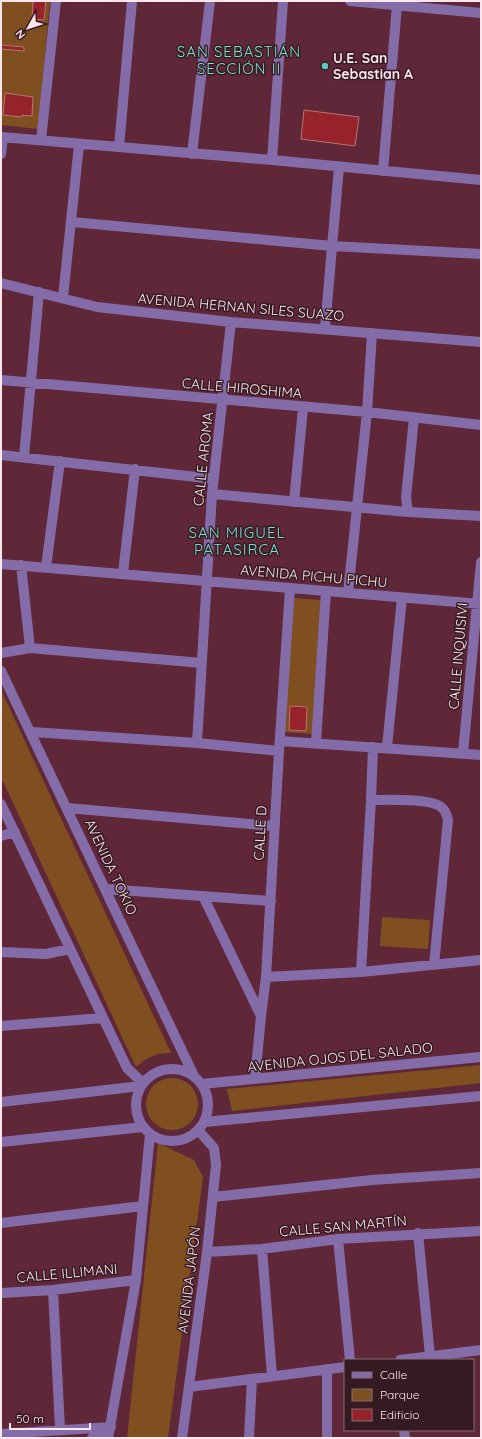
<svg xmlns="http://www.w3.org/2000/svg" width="482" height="1439" font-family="Quicksand,sans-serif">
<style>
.green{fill:#7f4f1f}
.building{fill:#96232c;stroke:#b97673}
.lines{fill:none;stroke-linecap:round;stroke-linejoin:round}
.minor{stroke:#846ca9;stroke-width:10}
.poi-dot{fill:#5acebc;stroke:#351a22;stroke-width:1.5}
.labels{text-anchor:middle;stroke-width:3;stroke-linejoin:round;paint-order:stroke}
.poi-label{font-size:14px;font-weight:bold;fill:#fde6ec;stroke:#351a22;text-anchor:start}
.street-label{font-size:14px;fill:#fde6ec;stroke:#351a22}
.neighbourhood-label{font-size:15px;letter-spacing:1px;fill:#7ae1d0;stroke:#351a22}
</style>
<rect width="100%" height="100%" fill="#602739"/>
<path class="green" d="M1,1H50L38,129L1,125Z
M293,598L321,600L312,734L284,732Z
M1,690L171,1053C156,1053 147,1057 136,1067L1,777Z
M382,917L430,920L428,949L380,946Z
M481,1065V1083L232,1111L227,1089Z
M146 1104a26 26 0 1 1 52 0a26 26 0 1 1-52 0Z
M158,1143L194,1160L203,1177L168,1438H127Z"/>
<path class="building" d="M33,1H46L44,20L32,19Z
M1,45L24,47V51L1,49Z
M5,93L33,97L32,116L22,115V117L3,115Z
M304,110L359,117L355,146L301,139Z
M290,706L307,707L306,731L289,730Z"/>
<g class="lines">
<path class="minor" d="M350,1L481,13
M1,137L272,160L481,180
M41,140L56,1
M119,147L132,1
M1,154L3,137
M192,154L210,1
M272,160L283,1
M383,171L397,5
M72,222L332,246L481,254
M1,283L97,307L231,322L481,342
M63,297L79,145
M325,328L339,167
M1,380L367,412L481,425
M1,455L214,479
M24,457L39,292
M212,494L408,512L481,516
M294,502L303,408
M408,512L406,497L414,418
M1,564L481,604
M21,565L30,648
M46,567L60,461
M123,573L135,469
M348,593L367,412L372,333
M1,653L30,648L202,663
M1,671L194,1076
M32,732L197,743L279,751
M280,741L481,755
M316,742L326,591
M197,743L212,494L231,322
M387,747L402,598
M463,753L481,562
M371,800C386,800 430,798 441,807C445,810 447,815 448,820L434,965
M1,804L127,1068L143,1083
M67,808L274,826
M1,836L15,832
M106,889L271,901
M203,896L261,1016
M1,952L46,954L70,949
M361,972L371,800L373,747
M266,977L361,972L481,960
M1,1026L103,1018
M136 1105a36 36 0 1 1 72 0a36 36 0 1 1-72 0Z
M255,1079L261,1016L266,977L279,751L290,589
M201,1084L481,1057
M1,1102L141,1086
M204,1122L481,1096
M1,1142L143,1127
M213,1197L372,1180L481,1173
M1,1223L143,1206
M418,1233L430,1356
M338,1239L350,1360
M262,1249L272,1376
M207,1252L262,1249L338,1239L481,1231
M53,1290L60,1429
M1,1293L53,1290L136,1280
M400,1360L481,1350
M327,1369V1438
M189,1387L345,1367
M404,1430L405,1438
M1,1434L111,1427
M92,1438L108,1436L109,1438
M108,1438L136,1280L150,1134
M182,1438L207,1252L216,1165L214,1148L198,1130
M249,1438L252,1379"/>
</g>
<circle class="poi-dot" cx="325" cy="66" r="4"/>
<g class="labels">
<g class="poi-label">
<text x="333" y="63">U.E. San<tspan x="333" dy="16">Sebastian A</tspan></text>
</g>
<g class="street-label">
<text transform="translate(241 307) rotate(5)" y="5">AVENIDA HERNAN SILES SUAZO</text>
<text transform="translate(242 388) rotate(5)" y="5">CALLE HIROSHIMA</text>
<text transform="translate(203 459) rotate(-84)" y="5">CALLE AROMA</text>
<text transform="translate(314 576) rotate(5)" y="5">AVENIDA PICHU PICHU</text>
<text transform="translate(458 656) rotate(-85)" y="5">CALLE INQUISIVI</text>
<text transform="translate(260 833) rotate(-87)" y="5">CALLE D</text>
<text transform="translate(111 867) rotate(65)" y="5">AVENIDA TOKIO</text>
<text transform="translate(340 1057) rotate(-6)" y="5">AVENIDA OJOS DEL SALADO</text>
<text transform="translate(343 1226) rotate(-5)" y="5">CALLE SAN MARTÍN</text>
<text transform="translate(67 1273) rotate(-5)" y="5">CALLE ILLIMANI</text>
<text transform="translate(189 1280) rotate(-83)" y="5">AVENIDA JAPÓN</text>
</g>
<g class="neighbourhood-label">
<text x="239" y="57">SAN SEBASTIÁN<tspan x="239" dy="17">SECCIÓN II</tspan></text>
<text x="237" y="538">SAN MIGUEL<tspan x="237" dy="17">PATASIRCA</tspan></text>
</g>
</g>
<rect width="482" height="1439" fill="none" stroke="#fde6ec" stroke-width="4"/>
<rect x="344" y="1359" width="130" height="72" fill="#351a22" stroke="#856c73"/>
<rect x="352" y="1372" width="20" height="6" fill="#846ca9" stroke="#856c73"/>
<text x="380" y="1379" font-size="12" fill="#fde6ec">Calle</text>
<rect x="352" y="1389" width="20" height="12" fill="#7f4f1f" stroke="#856c73"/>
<text x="380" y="1399" font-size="12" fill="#fde6ec">Parque</text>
<rect x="352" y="1409" width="20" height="12" fill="#96232c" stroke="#856c73"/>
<text x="380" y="1419" font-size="12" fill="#fde6ec">Edificio</text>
<g transform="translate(28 28) rotate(231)" stroke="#351a22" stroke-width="3" paint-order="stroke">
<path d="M0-3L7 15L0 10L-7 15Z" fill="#fde6ec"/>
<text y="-6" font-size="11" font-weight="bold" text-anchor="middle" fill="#fde6ec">N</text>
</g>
<path d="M10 1423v6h80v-6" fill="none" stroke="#fde6ec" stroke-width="2"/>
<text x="16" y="1423" font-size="12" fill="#fde6ec" stroke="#351a22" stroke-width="3" paint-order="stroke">50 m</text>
</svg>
